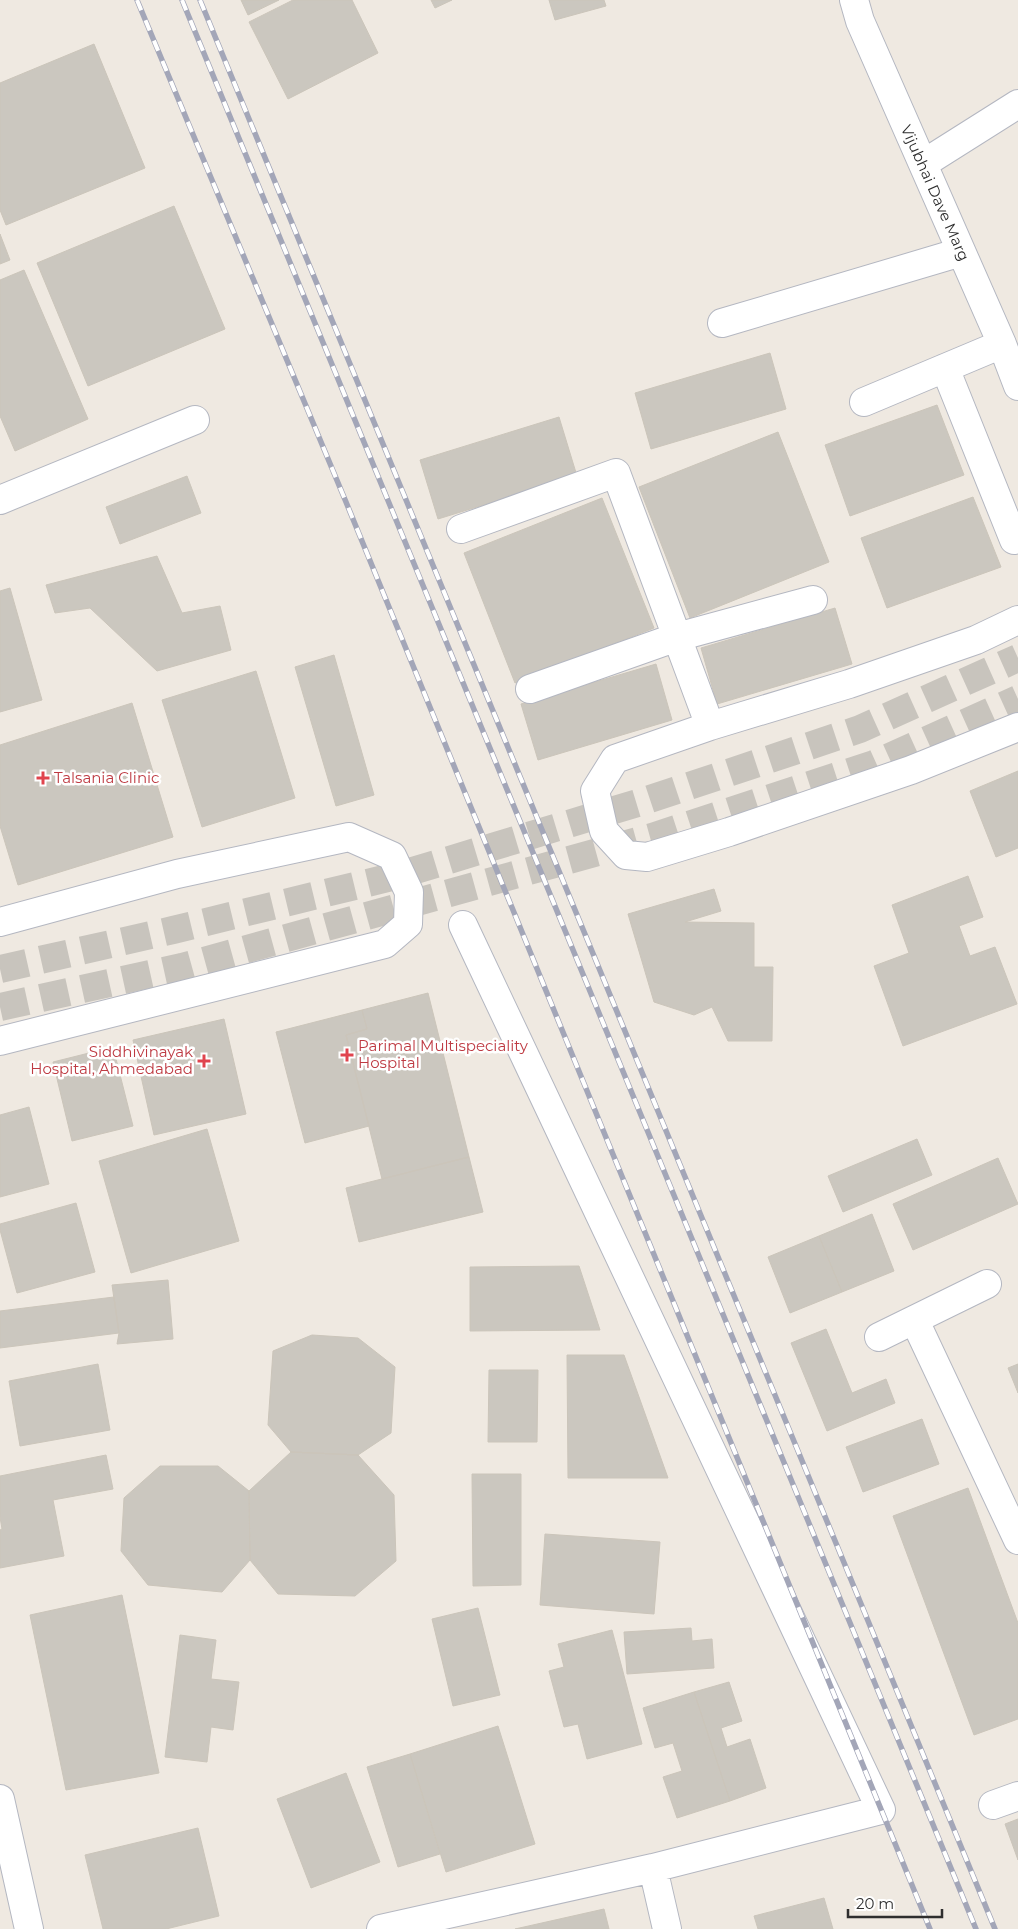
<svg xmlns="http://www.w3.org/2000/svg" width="1018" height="1929" font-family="Montserrat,sans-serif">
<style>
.building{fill:#cbc7bf;stroke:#cbc5ba}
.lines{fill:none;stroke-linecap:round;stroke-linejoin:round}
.major-tunnel{stroke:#c8c4bd;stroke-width:28;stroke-dasharray:28 14;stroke-linecap:butt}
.minor-casing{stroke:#b4b7c1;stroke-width:30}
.minor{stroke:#fff;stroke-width:28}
.rail-casing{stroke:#a3a6b8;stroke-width:5.5}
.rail{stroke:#fff;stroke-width:4;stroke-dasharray:11;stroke-linecap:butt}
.health-dot{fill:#e0444e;stroke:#fff;stroke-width:2}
.labels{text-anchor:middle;stroke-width:5;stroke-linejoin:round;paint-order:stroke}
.street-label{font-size:15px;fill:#2e2e2e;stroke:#fff}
.health-label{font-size:15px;fill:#be3a42;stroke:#fff;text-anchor:start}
</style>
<rect width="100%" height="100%" fill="#efe9e1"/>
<path class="building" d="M241,0H279L248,15Z
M293,0H352L378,53L288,99L249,22Z
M431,0H452L435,8Z
M549,0H604L606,6L555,20Z
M94,44L145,168L6,225L0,210V83Z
M174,206L225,329L88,386L37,263Z
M0,234L10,260L0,264Z
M24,270L88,419L15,451L0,416V280Z
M770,353L786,409L651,449L635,393Z
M937,405L964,475L850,516L825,445Z
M559,417L577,476L438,519L420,460Z
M778,432L829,562L690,618L639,487Z
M187,476L201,513L120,544L106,507Z
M973,497L1001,567L887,608L861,538Z
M602,498L654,628L515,683L464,553Z
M157,556L182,613L220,606L231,650L157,671L90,608L55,613L46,585Z
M10,588L42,700L0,712V591Z
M835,608L852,664L717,704L701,648Z
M334,655L374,795L336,806L295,667Z
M656,664L672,720L538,760L521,704Z
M256,671L295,798L202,827L162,700Z
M132,703L173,837L18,885L0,826V745Z
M1018,771V848L996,857L970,791Z
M968,876L983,917L959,926L970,956L995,947L1017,1004L903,1046L874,966L909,953L892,905Z
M714,889L721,911L685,922L754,923V967H773L772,1041H728L712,1007L694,1015L654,1002L628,914Z
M428,993L469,1157L382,1179L346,1035L367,1029L362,1010Z
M362,1010L367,1029L346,1035L369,1126L305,1143L276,1032Z
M224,1019L246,1114L154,1135L133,1040Z
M113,1047L133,1126L72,1141L53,1062Z
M29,1107L49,1184L0,1197V1115Z
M207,1129L239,1241L131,1273L99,1161Z
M917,1139L932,1175L843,1212L828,1176Z
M469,1157L483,1212L359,1242L346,1188Z
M998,1158L1018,1204L913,1250L893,1204Z
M76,1203L95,1272L17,1293L0,1230V1224Z
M872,1214L894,1271L842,1292L819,1236Z
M819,1236L842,1292L790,1313L768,1257Z
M579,1266L600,1330L470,1331V1267Z
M168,1280L173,1339L117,1344L119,1333L112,1285Z
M114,1297L119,1333L0,1348V1311Z
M826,1329L852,1393L886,1379L895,1403L827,1431L791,1343Z
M312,1335L358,1338L395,1367L391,1433L358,1455L291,1452L268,1425L273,1351Z
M567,1355H624L668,1478H568Z
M98,1364L110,1430L20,1446L9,1381Z
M1018,1364V1393L1008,1368Z
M489,1370H538L537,1442H488Z
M922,1419L939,1464L863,1492L846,1447Z
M291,1452L358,1455L394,1495L396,1561L355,1596L278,1594L250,1560L249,1491Z
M106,1455L113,1489L53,1500L64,1556L0,1568V1530L2,1529L0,1517V1476Z
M160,1466H218L249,1491L250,1560L222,1592L148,1585L121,1551L124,1498Z
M472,1474H521V1585L473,1586Z
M968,1488L1018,1623V1719L974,1735L893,1516Z
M545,1534L660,1542L654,1614L540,1605Z
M122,1595L159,1773L66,1790L30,1615Z
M478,1608L500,1695L453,1706L432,1619Z
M691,1628L692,1641L712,1639L714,1668L627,1674L624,1632Z
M612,1630L642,1744L587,1759L578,1724L564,1727L549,1671L564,1667L558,1644Z
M180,1635L216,1640L211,1679L239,1682L233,1730L211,1727L207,1762L165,1757Z
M729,1682L742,1721L721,1728L727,1747L750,1739L766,1788L730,1801L694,1692Z
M694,1692L730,1801L677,1818L663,1777L682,1771L673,1743L655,1748L643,1708Z
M498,1726L535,1844L446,1872L410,1754Z
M410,1754L440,1854L398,1867L367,1767Z
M346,1773L380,1862L311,1888L277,1799Z
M1018,1819V1860L1005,1824Z
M198,1828L219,1916L166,1929H103L85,1855Z
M824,1898L833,1929H758L754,1916Z
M604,1909L609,1929H515Z"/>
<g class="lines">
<path class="major-tunnel" d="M0,969L173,930L396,876L641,802L860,729L1018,658
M0,1007L182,967L652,837L874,764L1018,699"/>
<defs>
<path id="minor" d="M854,0L860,21L1002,344L1018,386
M923,164L1018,104
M722,323L961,252
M945,368L1014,540
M864,402L1002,344
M0,500L195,420
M461,529L616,473L710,726
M1018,620L976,640L849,684L710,726L615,759L595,791L604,831L626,855L647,857L729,832L911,770L1018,727
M530,689L677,637L813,600
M0,922L177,874L349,837L392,856L409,892L408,924L385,944L0,1041
M915,1321L1018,1540
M879,1337L987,1284
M0,1799L29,1929
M993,1805L1018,1796
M653,1868L667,1929
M381,1929L653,1868L881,1810L463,925"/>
</defs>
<use href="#minor" class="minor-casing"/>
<use href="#minor" class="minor"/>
<defs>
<path id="rail" d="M137,0L346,502L930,1929
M182,0L976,1929
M200,0L995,1929"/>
</defs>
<use href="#rail" class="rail-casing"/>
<use href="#rail" class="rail"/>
</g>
<g class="health-dot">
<path d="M40.5 770.5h5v5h5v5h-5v5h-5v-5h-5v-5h5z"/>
<path d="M344.5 1047.5h5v5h5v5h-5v5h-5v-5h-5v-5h5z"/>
<path d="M201.5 1053.5h5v5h5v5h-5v5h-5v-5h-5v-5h5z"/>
</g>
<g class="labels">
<g class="street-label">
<text transform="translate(935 193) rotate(66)" y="5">Vijubhai Dave Marg</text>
</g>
<g class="health-label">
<text x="54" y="783">Talsania Clinic</text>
<text x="358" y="1051">Parimal Multispeciality<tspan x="358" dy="17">Hospital</tspan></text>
<text x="193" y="1057" text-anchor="end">Siddhivinayak<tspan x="193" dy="17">Hospital, Ahmedabad</tspan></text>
</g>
</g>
<path d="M848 1909v8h94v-8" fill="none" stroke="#2e2e2e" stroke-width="2.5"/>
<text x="856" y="1909" font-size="15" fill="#2e2e2e" stroke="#ffffff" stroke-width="4" paint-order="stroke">20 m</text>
</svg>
